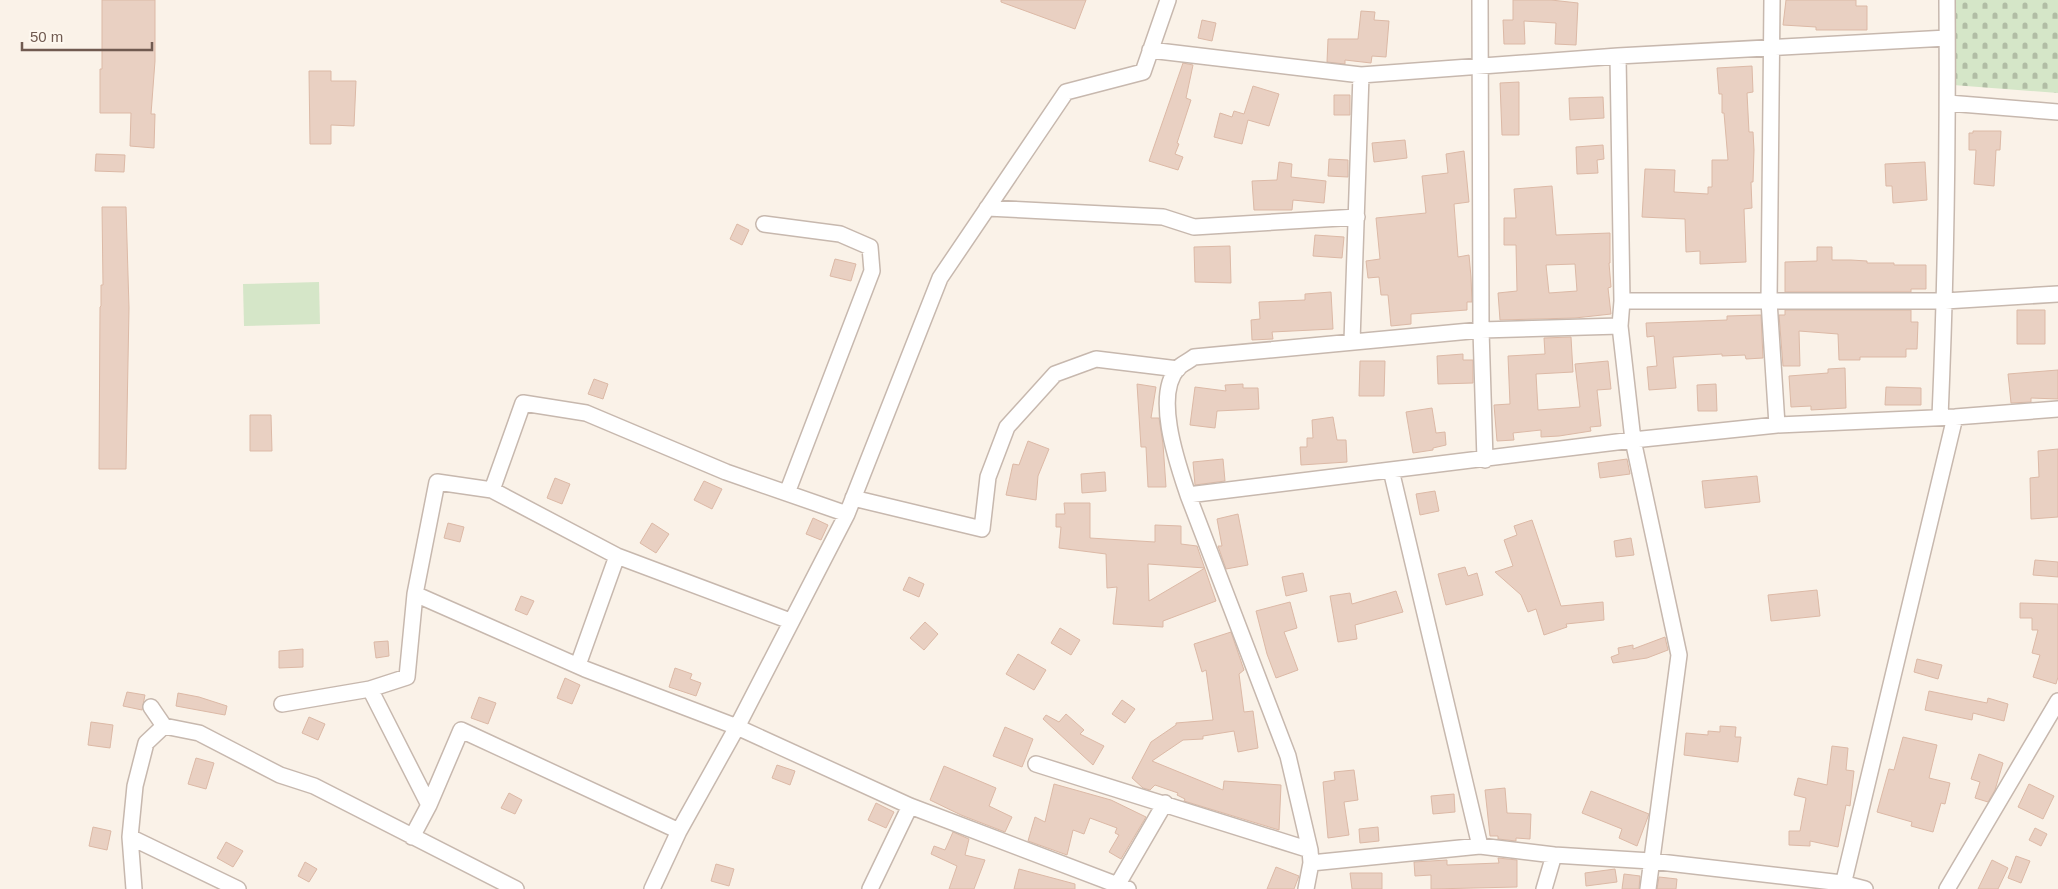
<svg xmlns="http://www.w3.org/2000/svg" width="2058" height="889" font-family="Arial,sans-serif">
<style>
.cemetery{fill:url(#cemetery-stones)}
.pitch{fill:#d5e6c8}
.building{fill:#e9d0c2;stroke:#dcb9a6;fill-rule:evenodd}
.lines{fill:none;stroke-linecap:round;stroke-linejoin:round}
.street-casing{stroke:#c7b8ae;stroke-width:18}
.street{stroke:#fff;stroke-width:15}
</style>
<defs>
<pattern id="cemetery-stones" width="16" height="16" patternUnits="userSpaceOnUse" patternTransform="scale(1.25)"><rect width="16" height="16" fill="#d5e6c8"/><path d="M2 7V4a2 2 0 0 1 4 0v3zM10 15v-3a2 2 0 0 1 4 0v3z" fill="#b1bda5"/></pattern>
</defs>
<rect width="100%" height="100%" fill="#faf2e8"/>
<path class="cemetery" d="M1954,0H2058V93L1953,85Z"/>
<path class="pitch" d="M319,282L320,324L244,326L243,284Z"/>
<path class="building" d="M102,0H155V61L151,114H155L154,148L130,146L131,113H100V69H102Z
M1001,0H1086L1075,29L1001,2Z
M1513,0H1551L1578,3L1576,45L1555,44L1556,23L1524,21L1525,44H1504L1503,20H1513Z
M1786,0H1856V6H1867V30H1816V27L1783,25Z
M1361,11L1375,12L1374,20L1389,21L1386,57L1372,56L1371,63L1345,60V64L1327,62L1328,39H1358Z
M1202,20L1216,23L1212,41L1198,38Z
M1183,63L1193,65L1186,98L1191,100L1177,143L1179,144L1175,154L1183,157L1178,170L1149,161Z
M1752,66L1753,92L1747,93L1749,132H1753L1754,150L1753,182H1751L1752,208L1744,209L1746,262L1700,264V251L1686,252L1685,219L1642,217L1645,169L1675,170L1674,192L1708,194V187H1712V160H1728L1724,113H1722V94H1719L1717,68Z
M309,71H331V81H356L354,126L331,125V144H310Z
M1519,82V135H1502L1500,83Z
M1253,86L1279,94L1269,126L1248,120L1242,144L1214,137L1220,113L1232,117L1234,111L1244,114Z
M1334,95H1350V115H1334Z
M1603,97L1604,118L1570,120L1569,98Z
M1973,131H2001L2000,150H1996L1994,186L1974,184L1976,150H1969V133H1973Z
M1405,140L1407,158L1374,162L1372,143Z
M1603,145L1604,159L1597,160L1598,173L1577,174L1576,147Z
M1464,151L1469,202L1454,204L1458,257L1469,255L1471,277L1472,302H1467V310L1411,314V324L1391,326L1388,295H1381L1379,277L1368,278L1366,261L1380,259L1376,218L1426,213L1422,176L1448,173L1446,154Z
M96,154L125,155L124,172L95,171Z
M1329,159L1348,160V177L1328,176Z
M1279,162L1292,164L1291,177L1326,181L1324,203L1293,200L1292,210H1254L1252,181L1277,180Z
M1925,162L1927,200L1893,203L1892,186H1886L1885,164Z
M1552,186L1556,235L1610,233V263H1609L1611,287L1608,288L1611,314L1575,318L1500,320L1498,293L1517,291L1516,245H1504V218H1516L1514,189ZM1575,264L1577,291L1549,293L1546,265Z
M102,207H126L129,308L126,469H99L100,307L101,306V285H103Z
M737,224L749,230L742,245L730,239Z
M1315,235L1344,237L1342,258L1313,256Z
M1230,246L1231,283L1195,282L1194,247Z
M1817,247H1832V260H1851L1867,261V263H1894V265H1926V289H1911V292H1785V262L1817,261Z
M835,259L856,264L851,281L830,276Z
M1331,292L1333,329L1272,332L1273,339L1252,340L1251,320L1260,319L1259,302L1305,300V294Z
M1785,310H1911V322H1918L1917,349H1906V357H1860V360H1839L1838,334L1799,331L1800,366H1783L1779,315H1785Z
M2017,310H2045V344H2017Z
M1761,315L1763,358L1746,359L1745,355L1722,356V354L1673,357L1676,388L1649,390L1647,367L1657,366L1654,336L1647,337L1646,323L1727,320V316Z
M1571,337L1573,372L1536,374L1538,410L1580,407L1575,364L1608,361L1611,389L1597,390L1601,426L1590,427L1591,431L1559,436L1541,437V430L1513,433L1514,440L1497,441L1494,405L1510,404L1508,356L1545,354L1544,338Z
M1463,354V360H1473V383L1438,384L1437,356Z
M1360,361H1385L1384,396H1359Z
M1845,368L1846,408L1811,410V406L1791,407L1789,376L1828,373V369Z
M2058,370V399L2031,398V402L2011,403L2008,374Z
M594,379L608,384L603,399L588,394Z
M1137,384L1156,387L1151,418H1159L1163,444L1166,487H1148L1146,447H1141Z
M1243,384V388H1258L1259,409L1217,411L1215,428L1190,425L1195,387L1226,391L1225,385Z
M1716,384L1717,411H1698L1697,385Z
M1886,387L1921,388V405H1885Z
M1432,408L1436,433L1445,432L1446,445L1433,448V450L1413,453L1406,412Z
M250,415H271L272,451H250Z
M1333,417L1337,440H1346L1347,462L1301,465L1300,447H1307V438H1313L1312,420Z
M1028,441L1049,449L1038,476L1036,500L1006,495L1013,464L1019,465Z
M2058,449V517L2031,519L2030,478L2039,477L2038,451Z
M1223,459L1225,481L1195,485L1193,462Z
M1627,459L1630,474L1600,478L1598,463Z
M1105,472L1106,491L1082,493L1081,474Z
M1757,476L1760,502L1705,508L1702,481Z
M555,478L570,484L562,504L547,498Z
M704,481L722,489L712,509L694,500Z
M1435,491L1439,511L1420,515L1416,494Z
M1064,503H1090V538L1155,542V525L1181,526V544L1197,546L1216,601L1163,621V627L1113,624L1117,587L1107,588L1106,554L1059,548L1061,527H1056V514H1065ZM1148,564L1205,568L1149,601Z
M1238,514L1248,565L1226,569L1218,546H1222L1217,519Z
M813,518L828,525L821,540L806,534Z
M1532,520L1561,606L1603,602L1604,620L1566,624L1567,627L1544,635L1536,609L1528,612L1521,595L1495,572L1513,566L1504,540L1517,535L1514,526Z
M448,523L464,527L460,542L444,538Z
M652,523L669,534L656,553L640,543Z
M1631,538L1634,555L1616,557L1614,541Z
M2035,560L2058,562V577L2033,575Z
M1465,567L1468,576L1477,573L1483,595L1446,605L1438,574Z
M1303,573L1307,591L1286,596L1282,577Z
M909,577L924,584L919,597L903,590Z
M1817,590L1820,616L1771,621L1768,595Z
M1396,591L1403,612L1355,625L1357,639L1338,642L1330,596L1350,593L1352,604Z
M521,596L534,601L527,615L515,610Z
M1290,602L1297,628L1284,632L1298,670L1276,678L1267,654L1256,611Z
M2020,603L2058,604V677L2056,684L2033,677L2040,655L2032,653L2038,630H2032V618H2020Z
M925,622L938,634L924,650L910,638Z
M1060,628L1080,640L1071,655L1051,643Z
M1231,632L1244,670L1239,674L1244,712L1253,711L1258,748L1238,752L1234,731L1203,736V739L1183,740L1152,761L1223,790L1224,781L1281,785L1279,830L1184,801L1185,799L1177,795L1178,793L1155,785L1150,790L1143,788L1132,778L1151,742L1176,725V723L1213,720L1206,670L1202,672L1194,644Z
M1665,637L1668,650L1647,658L1613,663L1611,657L1619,654L1618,648L1633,645V649Z
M388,641L389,656L376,658L374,642Z
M303,649V667L279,668V651Z
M1018,654L1046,670L1034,690L1006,674Z
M1917,659L1942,665L1938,679L1914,672Z
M675,668L692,674L690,679L701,683L696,696L669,687Z
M565,678L580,685L572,704L557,698Z
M1929,691L1987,703L1988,698L2008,704L2004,721L1973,713L1972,720L1925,710Z
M127,692L145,695L142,710L123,706Z
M178,693L199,697L227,706L225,715L176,706Z
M479,697L496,703L488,724L471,718Z
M1122,700L1135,709L1125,723L1112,714Z
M1066,714L1084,730L1080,734L1104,746L1093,765L1043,719L1046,715L1059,722Z
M309,717L325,724L318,740L302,733Z
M91,722L113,725L110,748L88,745Z
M1720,726L1736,727L1735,737H1741L1738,762L1684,755L1686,733L1708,735V731L1720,732Z
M1005,727L1033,739L1022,767L993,756Z
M1903,737L1937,745L1929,778L1950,783L1945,804L1941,803L1933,832L1911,826L1912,822L1877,812L1889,769L1894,770Z
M1832,746L1848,748L1846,770L1854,771L1850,806L1846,805L1838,847L1810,841V846L1789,845V831H1800L1806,798L1794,795L1798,778L1827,785Z
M1979,754L2003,763L1995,790L1988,802L1975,798L1980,782L1971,779Z
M196,758L214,763L206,789L188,784Z
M777,765L795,771L790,785L772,778Z
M944,766L996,788L989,806L1012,817L1005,832L961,815L930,800Z
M1354,770L1358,800L1344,802L1349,835L1328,838L1323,782L1335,780L1334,772Z
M1054,784L1111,800L1146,817L1121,859L1109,852L1119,835L1115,833L1117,828L1090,818L1084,834L1073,830L1067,855L1028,841L1035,817L1045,822Z
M2029,784L2054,796L2043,819L2018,807Z
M1505,788L1507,813L1531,814L1530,839L1516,838V841L1498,839V836H1490L1485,790Z
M1591,791L1649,814L1637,846L1619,838L1622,829L1582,813Z
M509,793L522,800L515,814L501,808Z
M1454,794L1455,812L1433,814L1431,796Z
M876,803L894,812L886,828L868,820Z
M93,827L111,831L107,850L89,846Z
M1378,827L1379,841L1360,843L1359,829Z
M2035,828L2047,834L2041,846L2029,840Z
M953,832L969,839L965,855L985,860L974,889H949L957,866L931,854L934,846L945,850Z
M226,842L243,851L233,867L217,858Z
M2016,856L2030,861L2021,883L2008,878Z
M1498,858L1517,860V887L1431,889V875L1415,876L1414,862L1447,860V865L1499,863Z
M1992,860L2008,868L1998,889H1978Z
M305,862L317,869L309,882L298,876Z
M716,864L734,869L729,886L711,881Z
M1276,867L1299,876L1294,889H1267Z
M1019,869L1075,884V889H1014Z
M1615,869L1617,882L1586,886L1585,873Z
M1350,873H1382V889H1352Z
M1624,874L1640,876L1639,889H1622Z
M1659,877L1677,879L1676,889H1657Z"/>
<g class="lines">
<defs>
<path id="street" d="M1480,0L1481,330L1485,460
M1772,0L1769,301L1777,425
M1150,50L1361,75L1618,56L1947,38
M1618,56L1622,301L1620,326L1633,440L1679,655L1648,889
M1948,103L2058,112
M987,208L1163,217L1194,227L1357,217
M764,224L840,234L870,247L872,271L787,493
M1622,301H1945L2058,294
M1352,341L1361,75
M1940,417C1946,278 1948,139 1947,0
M1391,470L1480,846
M492,490L523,403L586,413L726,472L847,514
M1188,495L1633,440L1777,425L1955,417L2058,409
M853,498L982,529L988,477L1007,427L1055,374L1096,359L1178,369
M415,594L585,669L737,727L910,806L1128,889
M578,665L617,556
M282,704L370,689
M151,707L164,726
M1036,764L1310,850
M429,805L461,730L679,831
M130,837L238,889
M412,837L429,805L370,689L407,677L415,594L437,482L492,490L617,556L790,621
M1311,863L1480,846L1554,855
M134,889L130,837L135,786L146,743L164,726L199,733L280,775L314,786L516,889
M652,889L679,831L737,727L847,514L940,278L1066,92L1143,72L1168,0
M870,889L910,806
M1115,889L1165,803
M1306,889L1311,863L1310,850L1288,756L1188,495C1178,465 1153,395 1178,368C1182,364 1189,361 1194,357L1481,330L1620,326
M1544,889L1554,855L1651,861L1842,883L1865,889
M1842,889L1955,417
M1947,889L2058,701"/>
</defs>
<use href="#street" class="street-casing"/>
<use href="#street" class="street"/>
</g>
<path d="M22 42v8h130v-8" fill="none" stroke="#705a50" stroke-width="2.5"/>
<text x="30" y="42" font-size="15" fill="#705a50" stroke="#fdf7ee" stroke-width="4" paint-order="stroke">50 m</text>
</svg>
